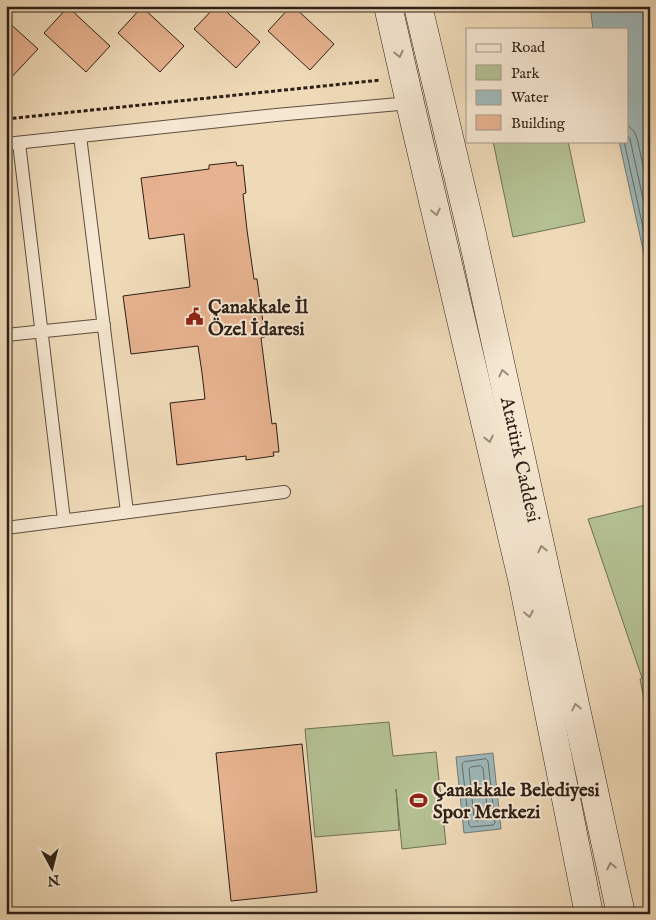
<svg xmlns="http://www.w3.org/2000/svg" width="656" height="920" font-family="'IM FELL English',serif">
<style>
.green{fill:#b4c193;stroke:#707055}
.water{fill:#9eb8b9;stroke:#717b78}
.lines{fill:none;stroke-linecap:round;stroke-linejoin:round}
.shore{stroke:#666c68;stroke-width:1}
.building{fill:#e7b28f;stroke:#2d1f17}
.lane-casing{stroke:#5e4e3f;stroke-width:14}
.secondary-casing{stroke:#2d1f17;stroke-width:29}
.path{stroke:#2d1f17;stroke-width:3;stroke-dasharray:4 2.5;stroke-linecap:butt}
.lane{stroke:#f5e7d1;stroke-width:12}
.secondary{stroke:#f5e7d1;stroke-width:28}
.oneway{stroke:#9b8d7d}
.labels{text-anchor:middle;stroke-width:4;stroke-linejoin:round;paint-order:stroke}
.poi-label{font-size:19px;font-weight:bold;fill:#2d1f17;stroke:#f5e7d1;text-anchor:start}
.street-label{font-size:19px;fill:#2d1f17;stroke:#f5e7d1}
</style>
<rect width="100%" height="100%" fill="#efdab8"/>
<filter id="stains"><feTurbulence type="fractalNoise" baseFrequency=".004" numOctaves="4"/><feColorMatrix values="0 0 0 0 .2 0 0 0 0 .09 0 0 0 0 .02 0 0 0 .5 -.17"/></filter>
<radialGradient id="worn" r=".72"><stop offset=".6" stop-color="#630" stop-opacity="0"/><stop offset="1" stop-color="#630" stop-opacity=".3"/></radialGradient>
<path class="green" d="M493,141H568L585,222L513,237Z
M650,504V724H649L640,679L642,678L588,519Z
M389,722L393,756L436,752L446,844L402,849L396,789L399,830L315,837L305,729Z"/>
<path class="water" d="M590,6H650V281L619,141H627V29H593Z
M493,753L501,829L464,833L456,757Z"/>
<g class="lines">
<path class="shore" d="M627,125L634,131L637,138L650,198
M627,135L630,139L650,231
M624,141L650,259
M486,759L488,761L495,823L493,825L471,827L469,825L462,764L464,762Z
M481,766L483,768L488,817L486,819L476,821L474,818L469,769L471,767Z"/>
</g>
<path class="building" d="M216,6H220L260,42L236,68L194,29Z
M291,6H293L334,44L310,70L268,31Z
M68,7L110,46L86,72L44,33Z
M142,7L184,46L160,72L118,33Z
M6,20L38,49L6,83Z
M236,162L237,166L243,165L246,193L243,194L247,230L254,279H257L265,337L261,338L272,424L276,423L279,452H273L274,456L246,460V456L177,465L170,403L205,399L202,373L198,346L131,354L123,296L190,287L184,234L149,239L141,178L209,169V165Z
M302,744L317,892L231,901L216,753Z"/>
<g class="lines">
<defs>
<path id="lane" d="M80,136L127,512
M19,143L64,520
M6,144L276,115L410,103
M6,335L104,325
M6,528L284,492"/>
<g id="secondary">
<path d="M388,6L410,103L523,583L589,914"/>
<path id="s1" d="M418,6L471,230L621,914"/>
</g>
</defs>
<use href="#lane" class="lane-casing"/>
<use href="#secondary" class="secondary-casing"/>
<path class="path" d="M6,119L381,80"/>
<use href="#lane" class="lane"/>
<use href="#secondary" class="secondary"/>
</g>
<defs><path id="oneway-chevron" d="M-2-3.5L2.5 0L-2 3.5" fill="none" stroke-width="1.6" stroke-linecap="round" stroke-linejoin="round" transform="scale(1.25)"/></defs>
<g class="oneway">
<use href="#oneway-chevron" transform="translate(399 54) rotate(77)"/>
<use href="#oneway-chevron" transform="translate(436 212) rotate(77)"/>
<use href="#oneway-chevron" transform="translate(503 373) rotate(-102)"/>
<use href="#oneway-chevron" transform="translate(489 439) rotate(77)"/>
<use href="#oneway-chevron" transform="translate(542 549) rotate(-102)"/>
<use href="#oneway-chevron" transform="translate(529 614) rotate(79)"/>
<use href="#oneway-chevron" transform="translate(576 707) rotate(-102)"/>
<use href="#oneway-chevron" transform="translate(611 866) rotate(-102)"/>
</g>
<defs>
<symbol id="civic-bare" viewBox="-9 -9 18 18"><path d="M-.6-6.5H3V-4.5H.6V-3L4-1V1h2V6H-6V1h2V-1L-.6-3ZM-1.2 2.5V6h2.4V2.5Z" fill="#8f2418" stroke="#f5e7d1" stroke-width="2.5" paint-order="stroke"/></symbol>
<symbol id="stadium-bare" viewBox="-9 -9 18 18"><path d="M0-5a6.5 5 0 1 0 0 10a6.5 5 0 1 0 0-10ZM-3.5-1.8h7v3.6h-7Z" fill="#8f2418" stroke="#f5e7d1" stroke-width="2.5" paint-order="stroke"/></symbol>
</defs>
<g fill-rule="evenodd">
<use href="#civic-bare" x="182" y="304" width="25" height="25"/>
<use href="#stadium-bare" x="406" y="788" width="25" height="25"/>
</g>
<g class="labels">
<g class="poi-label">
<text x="208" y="313">Çanakkale İl<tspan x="208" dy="22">Özel İdaresi</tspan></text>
<text x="433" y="796">Çanakkale Belediyesi<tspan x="433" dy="22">Spor Merkezi</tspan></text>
</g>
<g class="street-label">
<text dy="7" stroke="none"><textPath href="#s1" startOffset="465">Atatürk Caddesi</textPath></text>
</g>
</g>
<rect width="656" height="920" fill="none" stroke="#efdab8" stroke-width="25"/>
<rect x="8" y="8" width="641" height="905" fill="none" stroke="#2d1f17" stroke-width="2.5"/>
<rect x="12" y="12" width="631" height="895" fill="none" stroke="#2d1f17"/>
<rect x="466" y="28" width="162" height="115" fill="#f5e7d1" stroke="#a59787"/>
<rect x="476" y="44" width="25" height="8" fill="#f5e7d1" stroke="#a59787"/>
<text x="511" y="52" font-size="15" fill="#2d1f17">Road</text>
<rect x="476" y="65" width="25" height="15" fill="#b4c193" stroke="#a59787"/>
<text x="511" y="78" font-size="15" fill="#2d1f17">Park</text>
<rect x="476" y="90" width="25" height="15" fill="#9eb8b9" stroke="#a59787"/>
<text x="511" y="102" font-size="15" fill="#2d1f17">Water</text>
<rect x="476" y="115" width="25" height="15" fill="#e7b28f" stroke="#a59787"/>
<text x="511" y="128" font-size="15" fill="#2d1f17">Building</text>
<g transform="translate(52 868) rotate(173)" stroke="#f5e7d1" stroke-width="4" paint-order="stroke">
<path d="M0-4L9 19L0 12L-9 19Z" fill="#2d1f17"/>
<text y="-8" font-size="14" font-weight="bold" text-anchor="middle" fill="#2d1f17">N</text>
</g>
<rect width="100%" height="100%" filter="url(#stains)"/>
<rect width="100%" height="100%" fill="url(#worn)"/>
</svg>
